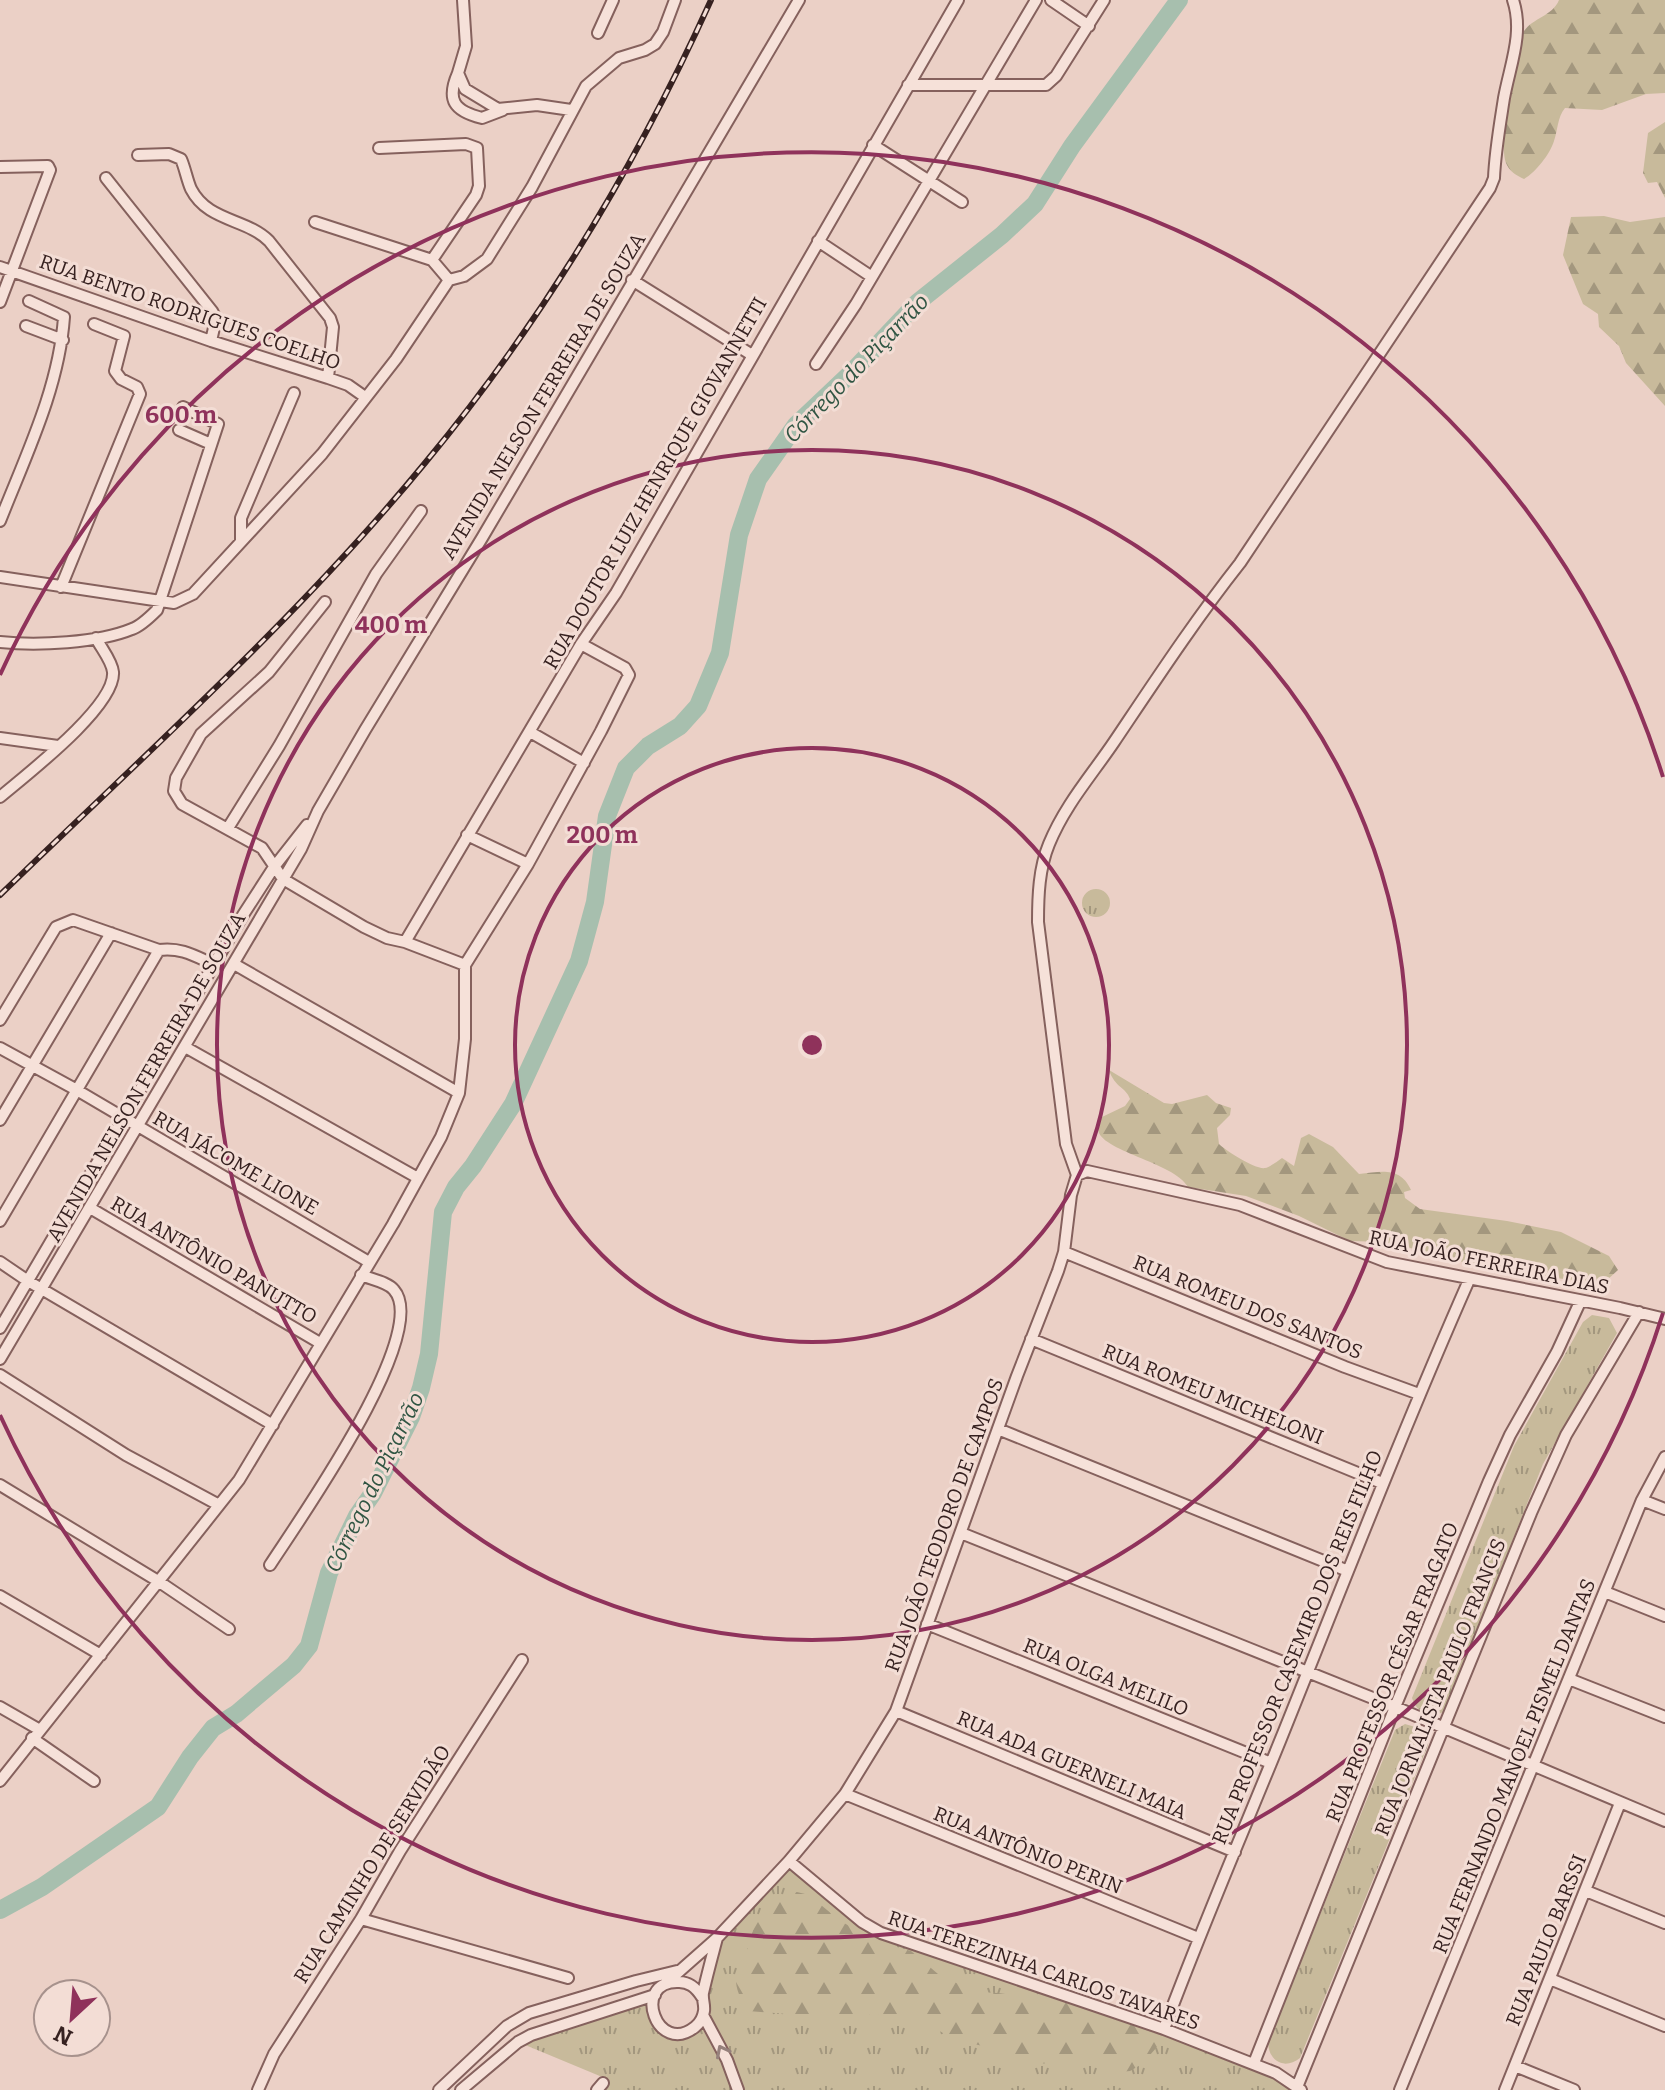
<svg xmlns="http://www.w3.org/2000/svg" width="1665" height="2090" font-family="Bitter,serif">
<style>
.grass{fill:url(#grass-tufts)}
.forest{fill:url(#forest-firs)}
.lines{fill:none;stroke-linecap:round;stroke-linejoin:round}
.river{stroke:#a7bfae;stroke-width:18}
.minor-casing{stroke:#85615d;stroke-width:14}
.minor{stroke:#f6e1d9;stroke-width:10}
.rail-casing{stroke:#362120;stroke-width:6}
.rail{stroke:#f3ddd5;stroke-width:3;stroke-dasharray:9;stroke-linecap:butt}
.oneway{stroke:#96817c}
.ring{fill:none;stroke:#8f325b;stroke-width:4}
.labels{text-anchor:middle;stroke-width:6;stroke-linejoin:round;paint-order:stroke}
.street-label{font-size:20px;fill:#362120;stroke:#f3ddd5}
.water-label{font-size:22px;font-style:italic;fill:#305543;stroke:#f3ddd5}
.centre{fill:#8f325b;stroke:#f3ddd5;stroke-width:4}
.ring-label{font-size:24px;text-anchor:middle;font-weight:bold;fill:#8f325b;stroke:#f3ddd5;stroke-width:6;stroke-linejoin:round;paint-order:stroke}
</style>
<defs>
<pattern id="grass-tufts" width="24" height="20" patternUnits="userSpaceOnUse" patternTransform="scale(2)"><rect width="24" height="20" fill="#c8ba9b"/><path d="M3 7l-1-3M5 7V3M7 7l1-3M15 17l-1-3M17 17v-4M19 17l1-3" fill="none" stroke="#a3977e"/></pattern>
<pattern id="forest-firs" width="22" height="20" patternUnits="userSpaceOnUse" patternTransform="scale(2)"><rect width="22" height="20" fill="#c8ba9b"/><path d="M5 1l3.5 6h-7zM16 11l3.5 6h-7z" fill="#a3977e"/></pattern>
</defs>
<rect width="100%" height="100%" fill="#ebd0c6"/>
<path class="grass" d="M1082 903a14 14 0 1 1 28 0a14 14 0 1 1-28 0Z
M1592,1315L1609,1318L1617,1333L1543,1464L1444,1712C1429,1718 1417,1713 1412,1698L1514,1446L1583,1322Z
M1405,1724L1422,1729L1428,1745L1300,2058C1285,2070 1269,2062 1268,2043L1395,1730Z
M789,1861L862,1922L1254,2063L1301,2090H597L607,2079L518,2042L654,1997L652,2012L672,2033L699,2023L734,2082L703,2015L717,1938Z"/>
<path class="forest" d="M1559,0H1665V93L1646,94L1602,110L1565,108C1557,118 1558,130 1554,141C1550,154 1536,172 1524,179C1517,176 1509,171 1506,163C1498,143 1513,53 1523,33C1531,18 1552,17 1559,0Z
M1665,122V198L1657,182L1648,183L1643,173L1648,133Z
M1604,216L1630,222L1665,217V406L1626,363L1619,346L1599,327L1598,314L1583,304L1563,255L1571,217Z
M1109,1070L1164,1103L1172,1104L1207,1095L1216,1103L1231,1108L1230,1115L1217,1128L1219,1144C1225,1150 1256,1170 1265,1168C1270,1167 1278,1161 1282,1158L1294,1166L1301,1138L1309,1134L1333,1147L1359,1174C1381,1172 1400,1166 1411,1190L1404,1192L1405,1198L1420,1209L1507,1221L1561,1232L1609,1256L1618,1270L1606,1281L1589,1282L1539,1276L1507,1267L1438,1259L1423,1251L1385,1242L1350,1241L1299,1216L1246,1196L1188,1187C1174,1162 1099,1151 1098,1129C1098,1127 1101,1119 1102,1117L1125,1106L1130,1099C1126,1087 1115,1088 1109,1070Z
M797,1892L809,1895L839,1920L873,1940L911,1951L938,1974L975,1992L998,1993L1062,2002L1161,2021L1170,2025L1172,2030L1142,2064L1130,2071L1120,2072L1090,2060L1037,2064L1004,2051L957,2040L910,2016L861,2014L827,2017L748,2011C742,2001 737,1993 736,1982C735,1972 743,1962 746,1953C758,1919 755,1899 797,1892Z"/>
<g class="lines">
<path class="river" d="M0,1910L42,1887L158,1807L190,1757L213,1728L236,1714L294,1665L309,1646L329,1573L357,1516L373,1493L411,1417L421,1388L429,1354L443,1212L456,1187L473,1166L513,1104L579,961L595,902L607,816L626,768L648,746L680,726L698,706L720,653L739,535L758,479L796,425L852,372L918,302L1002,235L1035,204L1072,146L1179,0"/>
<defs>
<path id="minor" d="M463,0L466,46L458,73L465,89L498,109L537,105L571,110
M1051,0L1089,26
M598,33L613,0
M458,73C446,100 454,111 482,118L503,110
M908,85H1046L1056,76L1104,0
M873,145L962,202
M379,148L466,144L477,148L479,186L476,195L432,260
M138,155L169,154L181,159C185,168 187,180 191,189C208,222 246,218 269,241L330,318L333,327L328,378
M0,167L48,166L50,170L0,302
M106,178L212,311L216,319L211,341
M315,222L432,260L449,280
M818,241L872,277
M0,267L211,341L328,378L348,385L365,397
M449,280L464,276L487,259L532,187L586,86L619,58L645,50L655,44L663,32L675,0
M632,280L752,355
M26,326L63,340
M816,364L856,304L1036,0
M179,430L211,444
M0,521C26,455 59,388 64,317L29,301
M241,540V518L294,393
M0,577L174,603L193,594L322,454L396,359L449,280
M61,587L140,394L137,387L121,379L115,371L124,336L94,324
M325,602L269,672L201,734L176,778L174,791L182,804L262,848L283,879L364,927L387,938L405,942L465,965
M0,642C37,646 98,643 132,629C141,626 150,617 157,610L218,424L183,407
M530,732L584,763
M0,738L58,746
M0,797C26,775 116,706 113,672C112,661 101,648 96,638
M228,828L279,746L376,574L421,511
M467,835L528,864
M405,942L581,644L616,593L958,0
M234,964L459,1093
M0,1020L56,927L73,920L159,950C181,947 195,956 215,965
M185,1047L418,1178
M0,1048L75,1089L369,1262
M0,1120L111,933
M1077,1175L1066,1144L1038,922C1038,896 1039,868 1049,844C1065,805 1091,776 1114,742C1155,681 1195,620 1240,563L1490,188L1494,178C1495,152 1500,124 1504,98C1510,65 1524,33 1513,0
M1077,1175L1087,1171L1240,1205L1387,1262L1620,1308L1665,1319
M90,1208L320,1343
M0,1221L159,950
M1064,1252L1345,1367L1419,1394
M0,1262L28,1281L273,1425
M0,1328L243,915L274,867L307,825
M1031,1339L1382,1483
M0,1359L301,849L318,811L365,730L482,538L799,0
M0,1375L126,1455L219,1505
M998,1429L1348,1571
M0,1485L158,1581L229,1629
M1642,1500L1665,1509
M961,1533L1395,1707L1665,1821
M270,1565C297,1523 432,1333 394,1290C388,1282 370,1279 361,1275
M1605,1592L1665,1616
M0,1596L101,1655
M927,1624L1271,1763
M1569,1679L1665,1717
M0,1707L40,1730
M896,1711L1235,1852
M32,1738L94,1781
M0,1781L239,1480L393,1224L441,1137L459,1093L465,1039V965L528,864L601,731L629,675L625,668L581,644
M845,1794L1198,1938
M789,1861L862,1922L881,1933L1164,2029L1276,2073L1301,2090
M1586,1891L1665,1923
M361,1919L568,1978
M1550,1979L1665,2026
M665,1984L717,1938L789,1861L845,1794L896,1711L1017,1376L1058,1271L1064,1252L1071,1195L1077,1175
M702,1997C696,1988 689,1981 677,1982C631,1982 657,2057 695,2027C700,2023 703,2018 704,2011C705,2005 702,1999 703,1993C707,1975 712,1957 717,1938
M703,2015L727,2060L738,2090
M1164,2029C1200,1932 1241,1837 1280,1741C1342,1587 1402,1432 1469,1280
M1254,2063L1395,1707L1489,1481L1510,1435L1557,1352L1580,1302
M1515,2066L1574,2090
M1297,2087L1531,1513L1566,1435L1639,1312
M258,2090L274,2054L361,1919L400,1851L522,1660
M439,2090L507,2026L529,2013L636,1981L677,1971
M461,2090L518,2042L531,2035L655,1995
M597,2090L603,2083
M1400,2090L1642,1500L1665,1457
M1505,2090L1620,1803"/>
</defs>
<use href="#minor" class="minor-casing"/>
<use href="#minor" class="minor"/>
<defs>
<path id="rail" d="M0,895C145,754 297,619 425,463C541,323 636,166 711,0"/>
</defs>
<use href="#rail" class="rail-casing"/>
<use href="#rail" class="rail"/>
</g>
<defs><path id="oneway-chevron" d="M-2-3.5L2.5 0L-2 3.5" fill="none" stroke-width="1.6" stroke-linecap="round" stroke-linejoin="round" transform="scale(2)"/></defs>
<use class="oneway" href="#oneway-chevron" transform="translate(722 2051) rotate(-117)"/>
<g class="ring">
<circle cx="812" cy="1045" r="297"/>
<circle cx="812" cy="1045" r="595"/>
<path d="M1663 1313A892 892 0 0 1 0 1415M0 675A892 892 0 0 1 1663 777"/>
</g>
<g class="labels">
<g class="street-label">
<text transform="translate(190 312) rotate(19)" y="7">RUA BENTO RODRIGUES COELHO</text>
<text transform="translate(543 396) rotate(-59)" y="7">AVENIDA NELSON FERREIRA DE SOUZA</text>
<text transform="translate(655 483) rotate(-60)" y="7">RUA DOUTOR LUIZ HENRIQUE GIOVANNETTI</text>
<text transform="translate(146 1077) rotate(-60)" y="7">AVENIDA NELSON FERREIRA DE SOUZA</text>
<text transform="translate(236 1163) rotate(30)" y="7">RUA JÁCOME LIONE</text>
<text transform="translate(214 1260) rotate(30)" y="7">RUA ANTÔNIO PANUTTO</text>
<text transform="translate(1489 1262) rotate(12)" y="7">RUA JOÃO FERREIRA DIAS</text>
<text transform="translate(1248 1307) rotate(22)" y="7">RUA ROMEU DOS SANTOS</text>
<text transform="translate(1213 1394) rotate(22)" y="7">RUA ROMEU MICHELONI</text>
<text transform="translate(944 1525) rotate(-70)" y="7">RUA JOÃO TEODORO DE CAMPOS</text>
<text transform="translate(1297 1647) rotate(-68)" y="7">RUA PROFESSOR CASEMIRO DOS REIS FILHO</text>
<text transform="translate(1392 1672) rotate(-68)" y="7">RUA PROFESSOR CÉSAR FRAGATO</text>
<text transform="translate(1106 1677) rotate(22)" y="7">RUA OLGA MELILO</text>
<text transform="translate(1440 1687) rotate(-68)" y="7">RUA JORNALISTA PAULO FRANCIS</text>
<text transform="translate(1072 1765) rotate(23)" y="7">RUA ADA GUERNELI MAIA</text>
<text transform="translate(1514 1766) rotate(-68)" y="7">RUA FERNANDO MANOEL PISMEL DANTAS</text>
<text transform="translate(1028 1850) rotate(22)" y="7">RUA ANTÔNIO PERIN</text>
<text transform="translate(372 1864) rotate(-58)" y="7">RUA CAMINHO DE SERVIDÃO</text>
<text transform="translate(1546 1940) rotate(-68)" y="7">RUA PAULO BARSSI</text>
<text transform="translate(1044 1970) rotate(19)" y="7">RUA TEREZINHA CARLOS TAVARES</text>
</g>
<g class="water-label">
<text transform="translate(856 368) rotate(-46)" y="8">Córrego do Piçarrão</text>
<text transform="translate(374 1482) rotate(-64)" y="8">Córrego do Piçarrão</text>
</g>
</g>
<circle cx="812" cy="1045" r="12" class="centre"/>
<g class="ring-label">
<text x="181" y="423">600 m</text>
<text x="391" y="633">400 m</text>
<text x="602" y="843">200 m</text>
</g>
<g transform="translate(72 2018) rotate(206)"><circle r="38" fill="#f3ddd5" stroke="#a7928d" stroke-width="2"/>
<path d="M0-6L14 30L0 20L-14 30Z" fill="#8f325b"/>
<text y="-12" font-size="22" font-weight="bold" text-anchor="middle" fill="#362120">N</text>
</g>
</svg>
